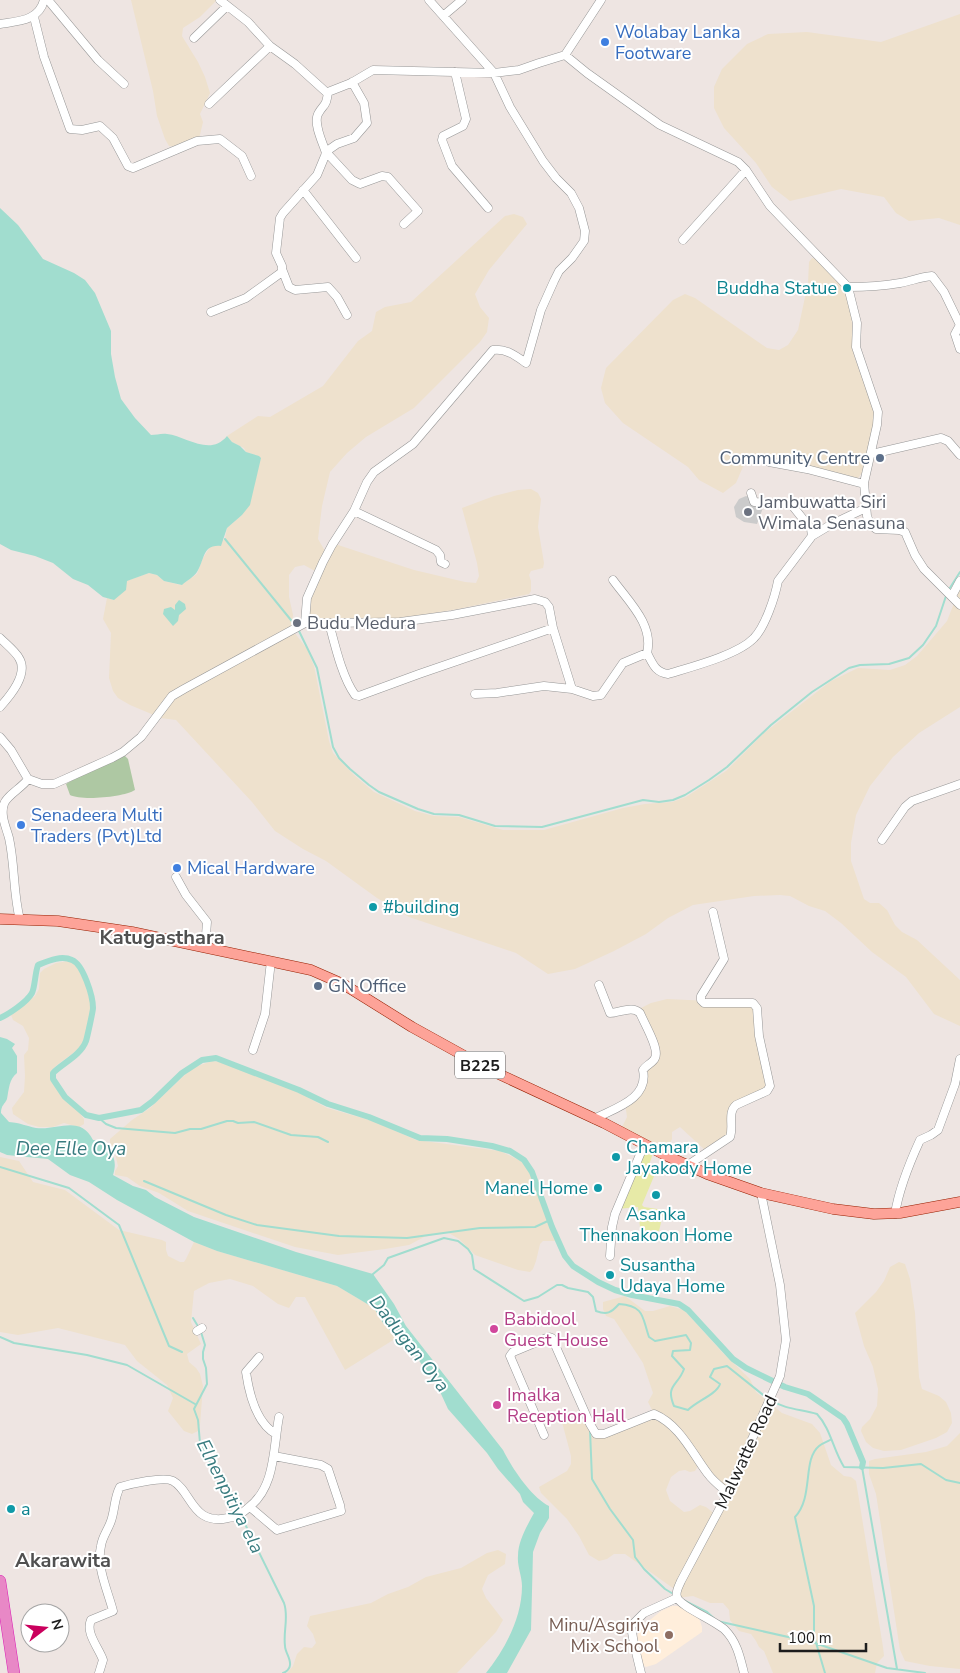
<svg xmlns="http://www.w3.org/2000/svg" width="960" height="1673" font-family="'Nunito Sans',sans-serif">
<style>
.education{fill:#ffeedb}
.religious{fill:#cbcbcb}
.farmland{fill:#eee1cd;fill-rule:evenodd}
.grass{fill:#e7eaa7}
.cemetery{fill:#aec8a3}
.water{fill:#a1ddcf}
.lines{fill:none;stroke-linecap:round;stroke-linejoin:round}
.stream{stroke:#a1ddcf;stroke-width:2}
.canal{stroke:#a1ddcf;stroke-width:6}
.minor-casing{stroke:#979797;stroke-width:9}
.major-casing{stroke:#961f00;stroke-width:11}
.highway-casing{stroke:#db21b6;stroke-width:12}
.minor{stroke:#fff;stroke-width:8}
.major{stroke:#fda398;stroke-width:10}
.highway{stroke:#e888c6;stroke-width:11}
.shop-dot{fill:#3f7fe0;stroke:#fff;stroke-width:2}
.culture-dot{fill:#0f9aa8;stroke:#fff;stroke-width:2}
.service-dot{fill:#5c6f8a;stroke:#fff;stroke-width:2}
.worship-dot{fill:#6b7280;stroke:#fff;stroke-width:2}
.hotel-dot{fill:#d1479c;stroke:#fff;stroke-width:2}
.education-dot{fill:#8d6e63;stroke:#fff;stroke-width:2}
.labels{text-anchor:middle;stroke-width:4;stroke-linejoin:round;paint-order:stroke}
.shield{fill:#fff;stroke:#616161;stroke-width:1}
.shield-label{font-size:16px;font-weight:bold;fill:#1d1d1d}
.shop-label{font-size:18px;fill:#366cbe;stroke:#fff;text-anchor:start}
.culture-label{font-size:18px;fill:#0d838f;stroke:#fff;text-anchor:start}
.service-label{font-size:18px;fill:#4e5e75;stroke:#fff;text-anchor:end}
.worship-label{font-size:18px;fill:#5b616d;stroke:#fff;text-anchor:start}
.hotel-label{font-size:18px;fill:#b23c85;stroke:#fff;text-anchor:start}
.street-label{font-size:18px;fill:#1d1d1d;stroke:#fff}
.education-label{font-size:18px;fill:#785e54;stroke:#fff;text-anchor:end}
.water-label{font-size:19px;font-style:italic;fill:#387b7f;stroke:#fff}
.quarter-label{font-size:20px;font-weight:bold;fill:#505050;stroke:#fff}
</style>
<rect width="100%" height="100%" fill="#eee5e2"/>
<path class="education" d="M672,1606H679L699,1618L702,1627V1632L656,1664L646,1667L643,1665L638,1646L637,1637L640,1628L661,1611Z"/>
<path class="religious" d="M746,496L764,505L757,524L744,522L736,517L734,507L739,499Z"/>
<path class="farmland" d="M131,0H217L200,17L183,28L182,36L198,62L205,77L210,93L200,114L203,122L199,139L178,147L169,146L165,139L157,116L153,91Z
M960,14V225L939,218L909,221L896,213L884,197L841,189L790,201L772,187L756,163L724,128L714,108V87L722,69L747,44L768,34L807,32L881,42Z
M514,214L523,217L527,224L489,270L475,294L480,307L489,318L487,332L480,342L414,408L366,437L347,453L330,472L322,506L318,539L325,551L315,571L304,565L295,567L289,575V597L293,615L291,628L307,649L314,666L329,741L333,753L355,776L374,792L415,811L434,816L459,817L503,830H544L623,808L645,804L672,802L686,797L726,771L764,733L831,681L858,668L890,670L905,665L917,656L947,621L960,588V707L919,733L893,757L870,786L856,815L851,843V861L864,899L870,903H879L887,910L895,925L902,932L917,940L960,980V1026L934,1014L906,977L872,952L841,923L825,911L809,906L790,896L780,895L754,896L693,905L668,918L646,934L614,951L575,969L548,974L516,953L409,917L377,898L326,861L303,849L275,831L252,802L176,720L161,718L130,705L118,698L113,691L109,678L111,633L103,619L107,598L114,600L126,581L149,573L157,575L164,581L181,585L197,574L203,558L210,547L225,539L227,528L242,515L256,455L246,452L244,448L232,442L227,436L258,416L270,417L323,386L358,341L372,331L376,312L385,307L411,302L505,216Z
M812,258L817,259L844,286L851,308L854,356L871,400L875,413L873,430L862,473L858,478L759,456L751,457L745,462L736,483L723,493L699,480L688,467L623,423L605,403L601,388L606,368L673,300L685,294L695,298L767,348L779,350L788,345L798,330L808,283L809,262Z
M531,489L538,493L541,499L538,527L544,563L543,568L531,571L529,575L531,581V591L529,594L458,609L404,618L307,621L310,597L335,544L414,570L465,582L476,583L479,576L477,563L462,508L494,496L518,490Z
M68,961L77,963L81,969L92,1008L84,1045L57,1065L51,1071L50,1078L55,1087L64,1098L79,1112L84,1119V1124L79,1127L64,1123L53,1127H39L28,1124L13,1114L12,1108L24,1092L25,1076L24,1055L28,1050L29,1038L23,1026L13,1020L11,1015L35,996L39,989L40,973L44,969L56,963Z
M667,999L753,1003L770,1086L736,1105L732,1132L705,1150L680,1127L672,1132V1139L665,1155L620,1131L627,1117L625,1103L637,1095L643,1070L656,1056L637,1010L651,1003Z
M212,1061L220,1062L267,1078L287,1086L327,1108L373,1121L416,1140L500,1151L521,1161L526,1166L532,1177L555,1241H543L540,1244L536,1261L533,1269L530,1272L518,1270L475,1255L459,1239L447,1232L424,1237L409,1245L385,1249L338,1255L295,1247L188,1211L159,1193L140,1186L127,1177L115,1175V1171L118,1166L114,1149L110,1145V1139L132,1120L150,1108L192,1068Z
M0,1157L19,1161L33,1182L65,1190L119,1230L162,1240L166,1242V1250L168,1256L180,1262H184L186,1259L194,1242L217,1251L337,1286L374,1308L383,1323L398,1337L345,1370L305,1297H296L289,1308L278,1304L253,1286L230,1279L209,1283L194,1291L191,1322L201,1344L187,1354L189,1362L196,1368L200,1374L203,1386L200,1425L198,1431L192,1434L184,1431L168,1411L173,1398L167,1385L137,1361L125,1345L58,1328L18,1335L0,1332Z
M899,1262L905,1264L910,1279L915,1313L919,1377L922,1389L939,1396L946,1402L951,1413L952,1423L947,1432L936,1438L901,1450L884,1451L873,1448L866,1442L861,1431L862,1427L870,1419L877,1406L878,1389L873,1367L864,1346L855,1313L876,1292L884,1281L890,1267Z
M625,1296L645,1311H653L670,1306L684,1310L723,1353L750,1379L756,1392L782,1413L812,1424L820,1433L831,1465L844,1476L851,1477L856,1481L883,1647L884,1656L877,1663L875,1673H773L764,1651L759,1647L756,1641L751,1634L739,1631L730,1620L729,1610L723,1603H710L693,1596L677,1598V1591L625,1554H614L607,1559L599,1561L589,1555L579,1536L567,1519L541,1493L539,1487L567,1471L571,1464V1456L562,1422L565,1420H581L590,1424L596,1434L654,1414L648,1402L653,1393L643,1363L614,1319L606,1316L603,1309V1302ZM700,1463L727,1492L716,1515L706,1507L700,1505L690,1511L684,1512L670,1501L666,1490L671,1477L679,1471L685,1470L690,1472L695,1471Z
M960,1433V1669L930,1666L905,1661L900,1650L876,1494L869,1474V1461L875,1459L926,1452L947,1446Z
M498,1550L506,1554L505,1564L488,1575L482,1589L486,1598L503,1620L496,1632L457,1673H287L293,1666L297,1654L304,1647L312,1648L316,1643L313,1634L307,1626L310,1616L371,1603L388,1594L408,1587L426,1577L461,1568L487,1553Z"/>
<path class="grass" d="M644,1145L654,1150L649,1165L657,1169L642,1205L644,1207L664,1210L659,1231L644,1233L640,1227L638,1207L617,1209Z"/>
<path class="cemetery" d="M124,755L128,759L135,790C124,797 82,801 70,795L66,784L74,779Z"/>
<path class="water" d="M0,208L18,225L43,259L74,273L85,280L95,293L111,331V354L115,377L121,399L135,418L151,435C156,435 162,433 167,434C186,436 210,457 227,436L232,442L240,446L246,452L259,456L261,458L250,505L242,515L227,528L221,546C202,544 205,560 197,572C194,577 186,581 182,585L164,581L157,575L149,573L127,581L126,590L114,600L103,597L88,585L73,579L53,563L35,556L11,550L0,544Z
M179,600L185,604L186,609L179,615L178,621L173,626L163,614L164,609L171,607L175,610V605Z
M0,1037L7,1039L15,1044L12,1048L17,1056V1073C9,1079 9,1089 7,1099C5,1104 1,1105 1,1113L9,1122C21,1123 26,1126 36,1128C57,1131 80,1114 93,1140L102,1141C112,1153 118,1159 113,1175L133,1186L146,1190L155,1197L194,1217L296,1252L373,1274L394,1304L406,1326L503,1450C512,1468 531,1497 549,1506V1518L540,1533L533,1552L531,1630L507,1673H486C505,1649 522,1618 522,1586C522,1576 517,1566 518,1556C518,1541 527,1526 534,1513L523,1502L520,1494L498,1469L487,1453L448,1409L436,1383L417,1358L383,1323L374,1308L337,1286L217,1251L194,1242L117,1200L89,1182L70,1175L48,1159L7,1155L0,1152Z"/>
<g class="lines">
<path class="stream" d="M225,539L295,625
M948,591L960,572
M298,629L317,668L333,747L339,758L350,769L369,785L379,792L418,809L434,814L459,815L495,826L542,827L643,800L659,802L673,800L685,795L709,780L727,767L771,725L812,692L849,668L860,665L889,664L909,658L923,645L936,626L946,596
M99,1118L106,1124L116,1128L175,1133L190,1129H201L227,1121H233L238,1123L254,1122L291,1135L318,1137L328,1142
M0,1167L69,1188L119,1225L169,1346L182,1352
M144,1181L226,1215L257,1225L339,1236L407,1238L480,1228L535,1227L550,1220
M373,1274L384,1265L388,1258L444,1238L458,1241L468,1249L472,1255L474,1269L524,1301L538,1297L557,1285H562L568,1288L588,1292L593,1297L596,1311C607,1315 611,1313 619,1304C645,1306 642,1317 649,1337L655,1341L686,1335L691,1343L690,1350L673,1351L672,1356L684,1369C678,1386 665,1385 674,1406L688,1410C697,1401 717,1394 720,1384L710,1377L714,1369L727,1366L767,1398
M193,1318L199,1328
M201,1332L205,1345L203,1352V1359L206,1368L207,1384L194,1409L198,1420L200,1443L207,1458L227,1483L239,1512
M0,1337L14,1343L87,1355L127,1365L195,1404
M771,1400C786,1410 801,1409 817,1414C831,1429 833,1450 844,1467L883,1468L921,1464L946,1480L960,1483
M590,1430L592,1479L610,1509L633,1540L635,1557L644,1569L665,1589L675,1595
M862,1467L897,1669
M241,1516L284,1603C289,1617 283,1631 285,1646C285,1652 291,1659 290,1665C290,1669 286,1672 283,1673
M683,1600L707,1612L717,1621L815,1643L887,1668L925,1673
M825,1673L814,1636V1606L795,1517C814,1497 802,1460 819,1446C822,1443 827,1442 830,1440"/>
<path class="canal" d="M0,1018C9,1014 27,1002 32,993C35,987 35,973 38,965C48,961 61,955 72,960C83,964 93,996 93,1008C93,1011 87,1038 86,1041C81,1055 63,1063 53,1073V1079L65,1097L86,1115L99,1118L141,1110L153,1101L182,1073L202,1060L216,1058L299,1090L328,1104L369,1117L420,1138L447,1139L492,1146L510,1151L524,1160L532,1172L552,1227L565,1256L573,1266L598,1282L615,1290L632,1295L679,1304L688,1310L733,1359L746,1368L785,1387L808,1394L843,1418L847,1424L863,1462L862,1467"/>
<defs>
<path id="minor" d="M48,0L98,60L124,84
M220,0L248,22L270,46L295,64L326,92H328L351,83L373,70L494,73L519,70L539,63L565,55L601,0
M443,16L462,0
M34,17L44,57L70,129L82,130L100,126L113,138L128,166L133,168L197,141L220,139L242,156L251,176
M0,24C18,21 39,21 44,0
M194,38L227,6
M565,55L587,73L660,125L738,162L746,170L770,206L848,287L857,323L856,347L878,412L877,425L864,483L867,516L870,524L876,529L899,530L905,532L915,555L924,569L960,605
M455,72L466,119L463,126L443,136L442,140L452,166L488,208
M209,104L270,46
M326,153C323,143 313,124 318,114C324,103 326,108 328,92
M327,153L352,180L360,184L382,176L388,177L418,211L404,224
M303,190L356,258
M683,240L746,170
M282,269L289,287L295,290L328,287L337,297L347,315
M848,287C866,287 883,286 900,283C912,281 919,277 932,276L944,292L960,325
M211,312L246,298L282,272V266L276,253L280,218L283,213L317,175L327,151L337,144L354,138L367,123L364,103L352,82
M960,325L955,334L960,349
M871,453H876L941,438L948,441L960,455
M769,462L807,469L864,484
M751,493L754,502L791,504L811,529L812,536
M354,511L436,550L440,555L441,562L445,564
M613,580C629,602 654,625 647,653C653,664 655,672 668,674C691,667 738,655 754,638C765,627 775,597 778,581L812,536L832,524L866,508
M952,596L960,581
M305,623L307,598L323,562L332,545L354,511L367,482L374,472L413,444L493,350C506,348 516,356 526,363L541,310L554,281L559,271L572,258L584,241L585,231L579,208L571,193L556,178L543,161L510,107L494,73L429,0
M329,623L400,622L452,615L535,599L545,602L549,607L553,628L572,689L593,696L601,695L623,663L647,653
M0,638C6,644 15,651 19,658C29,674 10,696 0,707
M475,694L497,693L544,686L572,689
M0,737L11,750L28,779
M28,779L42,784H54L112,758L123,752L141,737L172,696L184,689L305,623H329C335,645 342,677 355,695L359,696L419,674L553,628
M882,840L905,807L912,801L960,784
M176,877L186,895L207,922L205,948
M20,920C13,893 15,865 9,838C6,827 0,815 4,804C6,796 23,787 28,779
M253,1050L265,1014L271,961
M594,1119C615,1108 649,1099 643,1070C646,1065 653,1063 655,1058C660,1049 644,1023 640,1013C632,1005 620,1013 610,1013L599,985
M688,1165L730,1137C734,1126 727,1113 736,1105L767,1091L770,1086L759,1036L757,1008L753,1003H704L701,1000V996L724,959L713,912
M895,1214C899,1188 909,1164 920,1140L931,1135L938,1130L955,1084L960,1059
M610,1256L612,1227L615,1214L644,1145
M197,1331L202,1328
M259,1357L246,1372C249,1393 256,1423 276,1434
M544,1435L510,1356L513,1352L549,1337L552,1338L590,1424L596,1434H604L654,1414C680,1425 692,1453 708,1474C713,1481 721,1487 728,1493
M250,1507L277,1530L341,1511L340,1505L328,1469L321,1465L274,1456
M99,1673L103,1660C99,1648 85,1633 91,1620L113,1611C108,1591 96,1567 101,1546C102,1537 108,1530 111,1521C115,1510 114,1498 120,1487C130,1484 164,1476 173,1481C186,1488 190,1507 203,1515C211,1520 219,1520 228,1518C237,1517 241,1514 248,1508C276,1487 273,1448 279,1417
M641,1673L634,1644L631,1626L644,1613L677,1598
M744,1673C740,1657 737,1642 725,1630C716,1621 679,1606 677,1597C675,1592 679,1586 681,1581L728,1493L780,1376L786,1340L780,1285L761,1193"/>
<path id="major" d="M0,919L58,921L132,932L311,970L343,984L412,1027L488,1069L604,1123L665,1155L707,1174L761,1193L833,1209L874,1214L900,1213L960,1202"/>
<path id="highway" d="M0,1581L14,1673"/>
</defs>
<use href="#minor" class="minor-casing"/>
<use href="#major" class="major-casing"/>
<use href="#highway" class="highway-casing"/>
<use href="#minor" class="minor"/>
<use href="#major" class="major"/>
<use href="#highway" class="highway"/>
</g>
<g class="shop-dot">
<circle cx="605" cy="42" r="5"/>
<circle cx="21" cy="825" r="5"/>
<circle cx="177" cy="868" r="5"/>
</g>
<g class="culture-dot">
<circle cx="847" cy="288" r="5"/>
<circle cx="373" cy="907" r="5"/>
<circle cx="616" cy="1157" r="5"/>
<circle cx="598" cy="1188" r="5"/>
<circle cx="656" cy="1195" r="5"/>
<circle cx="610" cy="1275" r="5"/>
<circle cx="11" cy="1509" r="5"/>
</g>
<g class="service-dot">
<circle cx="880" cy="458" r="5"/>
<circle cx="318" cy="986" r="5"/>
</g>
<g class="worship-dot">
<circle cx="748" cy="512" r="5"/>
<circle cx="297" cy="623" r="5"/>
</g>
<g class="hotel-dot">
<circle cx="494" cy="1329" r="5"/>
<circle cx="497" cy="1405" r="5"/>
</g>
<circle class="education-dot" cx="669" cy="1635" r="5"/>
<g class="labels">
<rect class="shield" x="455" y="1051.5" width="50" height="27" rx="4"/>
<g class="shield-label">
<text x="480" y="1071">B225</text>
</g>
<g class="shop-label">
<text x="615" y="38">Wolabay Lanka<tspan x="615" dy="21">Footware</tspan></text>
<text x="31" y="821">Senadeera Multi<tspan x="31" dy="21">Traders (Pvt)Ltd</tspan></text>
<text x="187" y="874">Mical Hardware</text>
</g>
<g class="culture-label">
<text x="837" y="294" text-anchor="end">Buddha Statue</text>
<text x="383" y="913">#building</text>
<text x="626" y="1153">Chamara<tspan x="626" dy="21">Jayakody Home</tspan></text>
<text x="588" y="1194" text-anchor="end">Manel Home</text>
<text x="656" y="1220" text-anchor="middle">Asanka<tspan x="656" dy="21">Thennakoon Home</tspan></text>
<text x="620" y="1271">Susantha<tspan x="620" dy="21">Udaya Home</tspan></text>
<text x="21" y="1515">a</text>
</g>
<g class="service-label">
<text x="870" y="464">Community Centre</text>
<text x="328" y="992" text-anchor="start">GN Office</text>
</g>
<g class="worship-label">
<text x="758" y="508">Jambuwatta Siri<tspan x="758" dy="21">Wimala Senasuna</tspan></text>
<text x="307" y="629">Budu Medura</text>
</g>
<g class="hotel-label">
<text x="504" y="1325">Babidool<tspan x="504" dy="21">Guest House</tspan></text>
<text x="507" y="1401">Imalka<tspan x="507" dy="21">Reception Hall</tspan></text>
</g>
<g class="street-label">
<text transform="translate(746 1452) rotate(-65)" y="6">Malwatte Road</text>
</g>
<g class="education-label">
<text x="659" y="1631">Minu/Asgiriya<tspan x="659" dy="21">Mix School</tspan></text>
</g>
<g class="water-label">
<text x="71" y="1155">Dee Elle Oya</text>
<text transform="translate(410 1343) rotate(52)" y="7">Dadugan Oya</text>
<text transform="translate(231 1496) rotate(63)" y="7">Elhenpitiya ela</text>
</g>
<g class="quarter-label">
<text x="162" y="944">Katugasthara</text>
<text x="63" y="1567">Akarawita</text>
</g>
</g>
<g transform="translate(45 1628) rotate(74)"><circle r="24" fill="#ffffff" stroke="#a5a5a5"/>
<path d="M0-4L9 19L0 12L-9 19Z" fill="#ca005d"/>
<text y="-8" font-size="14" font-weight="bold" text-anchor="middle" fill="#1d1d1d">N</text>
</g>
<path d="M780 1643v8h86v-8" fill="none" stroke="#1d1d1d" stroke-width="2.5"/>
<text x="788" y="1643" font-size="15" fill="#1d1d1d" stroke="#ffffff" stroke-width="4" paint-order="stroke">100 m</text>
</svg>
